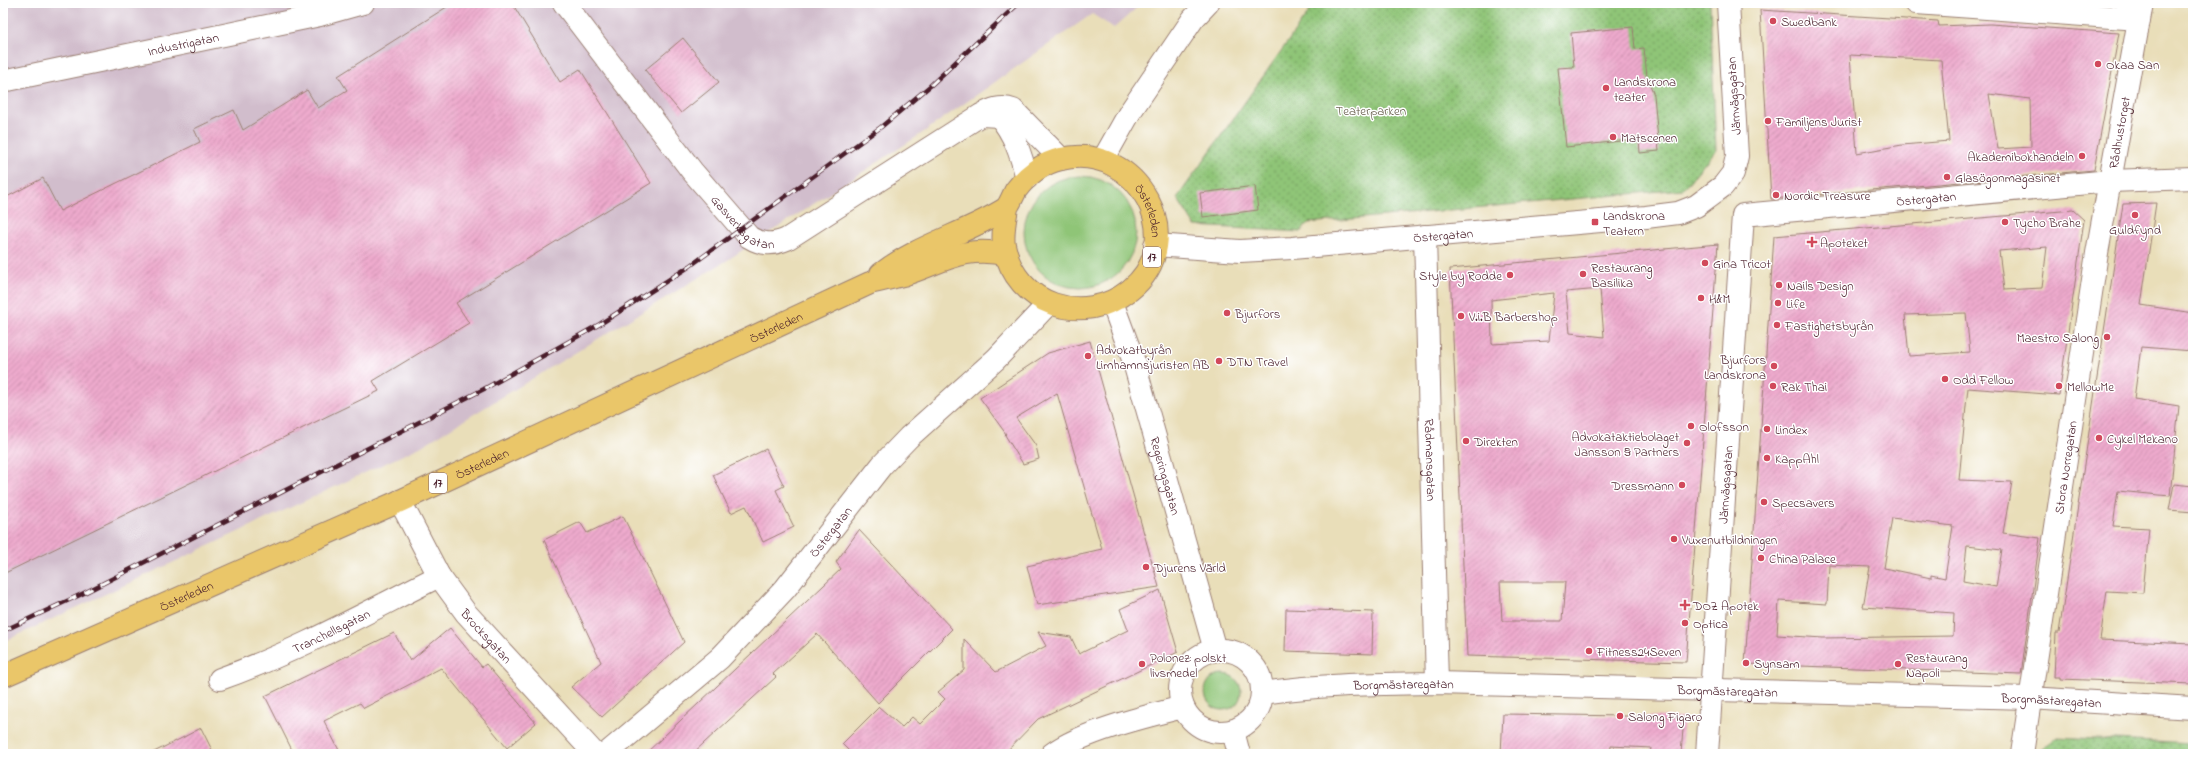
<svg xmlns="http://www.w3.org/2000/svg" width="2196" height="757" font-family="'Indie Flower',sans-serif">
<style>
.industrial{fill:#d1bdcc}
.grass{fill:#8fc577;stroke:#6c7251}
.park{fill:url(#park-dots);stroke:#6c7251}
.building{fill:url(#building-hatch);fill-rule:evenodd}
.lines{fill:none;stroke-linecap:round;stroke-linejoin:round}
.minor-casing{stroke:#9a7e72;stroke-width:24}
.major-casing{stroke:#9a7e72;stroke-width:24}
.minor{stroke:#fff;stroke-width:22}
.major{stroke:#eac669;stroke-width:22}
.rail-casing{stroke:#4a1f2b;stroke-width:4.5}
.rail{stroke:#fff;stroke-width:3;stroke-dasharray:9;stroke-linecap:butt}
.poi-dot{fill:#d1495b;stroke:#fff;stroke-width:1.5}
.labels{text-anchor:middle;stroke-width:3;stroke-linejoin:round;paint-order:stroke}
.shield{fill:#fff;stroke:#80626b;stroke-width:1}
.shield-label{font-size:12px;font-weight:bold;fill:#4a1f2b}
.poi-label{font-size:13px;fill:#4a1f2b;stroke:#fff;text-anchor:start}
.street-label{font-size:13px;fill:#4a1f2b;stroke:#fff}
.park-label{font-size:13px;fill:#625946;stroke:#fff}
</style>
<defs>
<pattern id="park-dots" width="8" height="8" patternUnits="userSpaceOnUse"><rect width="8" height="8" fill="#8fc577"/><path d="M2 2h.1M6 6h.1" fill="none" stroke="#779f62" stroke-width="1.8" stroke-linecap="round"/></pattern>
<pattern id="building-hatch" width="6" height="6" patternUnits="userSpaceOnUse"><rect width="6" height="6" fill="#eeaacd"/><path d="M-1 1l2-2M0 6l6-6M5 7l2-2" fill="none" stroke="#c38aa7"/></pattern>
</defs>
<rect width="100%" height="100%" fill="#fff"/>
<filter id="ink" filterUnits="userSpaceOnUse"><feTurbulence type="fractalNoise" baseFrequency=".025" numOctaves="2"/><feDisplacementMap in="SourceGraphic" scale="8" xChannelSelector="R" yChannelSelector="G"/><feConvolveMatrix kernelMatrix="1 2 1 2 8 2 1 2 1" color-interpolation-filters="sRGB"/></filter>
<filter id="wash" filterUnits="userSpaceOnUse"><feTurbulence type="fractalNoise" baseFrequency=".012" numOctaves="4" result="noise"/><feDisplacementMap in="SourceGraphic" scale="16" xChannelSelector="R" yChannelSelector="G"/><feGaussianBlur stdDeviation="0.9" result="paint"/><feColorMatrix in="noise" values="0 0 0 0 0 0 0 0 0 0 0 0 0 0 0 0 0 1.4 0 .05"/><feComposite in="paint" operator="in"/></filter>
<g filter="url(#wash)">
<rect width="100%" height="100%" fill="#e9deb9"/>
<path class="industrial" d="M3,3H1142L1114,28L1092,14L918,136L726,261L420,447L3,642Z"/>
<path class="grass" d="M1024 232a56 56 0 1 1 112 0a56 56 0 1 1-112 0Z
M1205 692a18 18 0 1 1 36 0a18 18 0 1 1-36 0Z"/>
<path class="park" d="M1315,3H1710L1716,150L1683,189L1308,223L1301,232L1195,226L1177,198Z
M2057,737L2193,744V754H2036Z"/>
<g id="blocks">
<path class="building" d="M453,3H512L560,82L580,69L651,183L456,303L469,323L373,381L379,391L3,574V199L43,178L60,211L200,142L194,129L234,110L243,130L307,90L318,108L347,90L338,76Z
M1760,10L1938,21L1939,26L1990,24L2119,33L2094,170L1771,199ZM1850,55L1941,60L1949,141L1902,145L1857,153ZM1989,94L2030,99L2031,147L1998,149Z
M1633,27L1635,49L1644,48L1647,77L1654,95L1659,151L1640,153L1639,139L1566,147L1558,68L1574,67L1571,33Z
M683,38L719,82L681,113L645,70Z
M1255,186L1258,210L1203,217L1200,193Z
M2156,203L2141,305L2193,313V351L2141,347L2134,399L2179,406L2170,496L2118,491L2113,526L2149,528L2143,593L2107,591L2100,640L2193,644V684L2060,679V677H2054L2056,633H2059L2123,204Z
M2073,210L2084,220L2059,395L1968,388L1966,406L1959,480L2012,482L2003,533L2040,538L2021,674L1745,664L1774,236ZM2047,247L2042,288L2004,290L1999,251ZM1966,313L1970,352L1909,356L1905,315ZM1892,518L1953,526L1945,578L1931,575V578L1884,568ZM1967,546L2002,550L1996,587L1963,581ZM1829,565L1870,567L1863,607L1954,613L1953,636L1823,638L1777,635L1779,601L1827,604Z
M1718,244L1686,662L1467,656L1450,269ZM1600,289L1604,337L1570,333L1566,292ZM1554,293L1549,341L1492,344L1491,300ZM1500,582H1565L1562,621H1502Z
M1090,341L1159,587L1037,605L1027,566L1102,549L1057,393L1016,418L1036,446L1039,459L1023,464L1005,435L1006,434L980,398L1048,353Z
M766,449L784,486L776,490L794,527L763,542L746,506L731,513L713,475Z
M2174,484L2193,486V512L2169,510Z
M623,516L684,642L602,717L571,687L601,662L544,540L580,522L587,533Z
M859,530L952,629L878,703L817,634L773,674L776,677L692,754H645L841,569L836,562Z
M1160,590L1178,652L1038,719L1004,754H852L842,744L879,707L902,727L912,717L920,724L945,699L938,692L964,670V639L996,672L1046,646L1038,632L1071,637L1079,654L1128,630L1120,609Z
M1286,609L1373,612L1372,654L1285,651Z
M450,628L482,667L486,664L536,723L507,748L441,668L364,708L360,703L324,721L341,754H294L265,696L394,633L410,661Z
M1503,714L1684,717L1681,754H1650L1651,748L1611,746L1610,754H1501Z
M201,728L214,754H150L184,737Z"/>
</g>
</g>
<g filter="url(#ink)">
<use href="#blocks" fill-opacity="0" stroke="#9a7e72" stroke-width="1"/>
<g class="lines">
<defs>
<g id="minor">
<path id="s1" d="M564,3L692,171L749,237C762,245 773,245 787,239L981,115C991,110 1001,105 1013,110L1061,159"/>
<path d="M1916,3L2139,19"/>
<path id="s2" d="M3,81L320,15L363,3"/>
<path d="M982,115L999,116C1014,133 1021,155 1027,178"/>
<path d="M1103,160L1130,112L1193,19L1208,3"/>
<path id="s3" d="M1425,236L1437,683"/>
<path id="s4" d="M1155,245L1240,251L1292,248L1646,217L1678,213L1696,206L1723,186L1733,173L1737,156L1728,3"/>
<path id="s5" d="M1112,302L1133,359L1215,650"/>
<path id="s6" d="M400,501L439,576L466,613L595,754"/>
<circle cx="1221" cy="691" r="41"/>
<path id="s7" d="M220,679C296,652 367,612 439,576"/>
<path id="s8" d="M1262,693C1320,684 1379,684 1437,683L2029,698L2193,708"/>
<path d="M1233,731L1239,754"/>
<path id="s9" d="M606,754L720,658L785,589L882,465L909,437L996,359L1049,303"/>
<path d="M1052,754C1081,732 1147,716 1183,707"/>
<path id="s10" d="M1707,754L1743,215L2110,181L2193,178"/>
<path id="s11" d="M2022,754L2097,253L2142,3"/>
</g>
<g id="major">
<path id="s12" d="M881,274C918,245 965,234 1005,209C1010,205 1013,195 1016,190C1027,175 1043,163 1061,159C1137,141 1192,240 1130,290C1084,327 1015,306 1004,245C1002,233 1005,220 1007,208"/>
<path id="s13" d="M3,676L400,501L870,283C881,280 892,278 903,275C941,263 965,244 1007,255"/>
</g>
</defs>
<use href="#minor" class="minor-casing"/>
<use href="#major" class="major-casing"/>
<use href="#minor" class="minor"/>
<use href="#major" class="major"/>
<defs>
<path id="rail" d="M3,631L84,593L484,389L600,324L690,266L881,127L930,86L1019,3"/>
</defs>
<use href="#rail" class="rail-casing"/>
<use href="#rail" class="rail"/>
</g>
</g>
<g class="poi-dot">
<circle cx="1773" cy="21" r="4"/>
<circle cx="2098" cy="64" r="4"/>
<circle cx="1606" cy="88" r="4"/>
<circle cx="1768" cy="121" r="4"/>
<circle cx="1613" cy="137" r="4"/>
<circle cx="2082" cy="156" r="4"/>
<circle cx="1947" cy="177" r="4"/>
<circle cx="1776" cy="195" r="4"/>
<circle cx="2135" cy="215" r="4"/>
<rect x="1591" y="218" width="8" height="8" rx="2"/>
<circle cx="2005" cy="222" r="4"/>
<path d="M1810 236h4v4h4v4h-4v4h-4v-4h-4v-4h4z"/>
<circle cx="1705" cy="263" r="4"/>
<circle cx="1583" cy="274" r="4"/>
<circle cx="1510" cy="275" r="4"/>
<circle cx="1779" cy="285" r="4"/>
<circle cx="1701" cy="298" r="4"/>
<circle cx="1778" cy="303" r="4"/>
<circle cx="1227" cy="313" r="4"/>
<circle cx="1461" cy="316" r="4"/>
<circle cx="1777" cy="325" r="4"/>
<circle cx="2107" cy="337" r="4"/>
<circle cx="1088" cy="356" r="4"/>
<circle cx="1219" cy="361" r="4"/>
<circle cx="1774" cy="366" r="4"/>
<circle cx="1945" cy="379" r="4"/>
<circle cx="1773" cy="386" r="4"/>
<circle cx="2059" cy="386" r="4"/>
<circle cx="1691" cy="426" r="4"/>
<circle cx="1767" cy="429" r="4"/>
<circle cx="2099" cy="438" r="4"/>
<circle cx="1466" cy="441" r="4"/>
<circle cx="1687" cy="443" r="4"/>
<circle cx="1767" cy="458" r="4"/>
<circle cx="1682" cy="485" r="4"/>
<circle cx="1764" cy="502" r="4"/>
<circle cx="1674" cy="539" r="4"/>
<circle cx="1761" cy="558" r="4"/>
<circle cx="1146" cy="567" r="4"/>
<path d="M1683 599h4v4h4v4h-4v4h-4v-4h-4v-4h4z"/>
<circle cx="1685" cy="623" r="4"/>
<circle cx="1589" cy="651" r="4"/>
<circle cx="1746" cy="663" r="4"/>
<circle cx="1142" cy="664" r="4"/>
<circle cx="1898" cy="664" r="4"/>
<circle cx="1620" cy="716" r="4"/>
</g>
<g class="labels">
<g class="shield">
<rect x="1143" y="247" width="18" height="20" rx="3"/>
<rect x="429" y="473" width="18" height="20" rx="3"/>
</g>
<g class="shield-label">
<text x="1152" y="261">17</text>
<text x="438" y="487">17</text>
</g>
<g class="poi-label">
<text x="1781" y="26">Swedbank</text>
<text x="2106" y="69">Okaa San</text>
<text x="1614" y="86">Landskrona<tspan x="1614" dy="15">teater</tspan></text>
<text x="1776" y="126">Familjens Jurist</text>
<text x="1621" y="142">Matscenen</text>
<text x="2074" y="161" text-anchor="end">Akademibokhandeln</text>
<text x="1955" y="182">Glasögonmagasinet</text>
<text x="1784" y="200">Nordic Treasure</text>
<text x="1603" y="220">Landskrona<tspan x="1603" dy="15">Teatern</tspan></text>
<text x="2013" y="227">Tycho Brahe</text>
<text x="2135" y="234" text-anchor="middle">Guldfynd</text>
<text x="1820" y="247">Apoteket</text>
<text x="1713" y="268">Gina Tricot</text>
<text x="1591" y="272">Restaurang<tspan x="1591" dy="15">Basilika</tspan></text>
<text x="1502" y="280" text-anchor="end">Style by Rodde</text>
<text x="1787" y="290">Nails Design</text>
<text x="1709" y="303">H&amp;M</text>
<text x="1786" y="308">Life</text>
<text x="1235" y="318">Bjurfors</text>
<text x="1469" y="321">V.i.B Barbershop</text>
<text x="1785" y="330">Fastighetsbyrån</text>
<text x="2099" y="342" text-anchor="end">Maestro Salong</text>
<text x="1096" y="354">Advokatbyrån<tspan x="1096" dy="15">Limhamnsjuristen AB</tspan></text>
<text x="1766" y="364" text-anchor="end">Bjurfors<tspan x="1766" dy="15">Landskrona</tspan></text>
<text x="1227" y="366">DTN Travel</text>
<text x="1953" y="384">Odd Fellow</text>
<text x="1781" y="391">Rak Thai</text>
<text x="2067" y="391">MellowMe</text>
<text x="1699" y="431">Olofsson</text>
<text x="1775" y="434">Lindex</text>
<text x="1679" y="441" text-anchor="end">Advokataktiebolaget<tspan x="1679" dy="15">Jansson § Partners</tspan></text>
<text x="2107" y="443">Cykel Mekano</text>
<text x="1474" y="446">Direkten</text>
<text x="1775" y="463">KappAhl</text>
<text x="1674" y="490" text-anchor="end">Dressmann</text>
<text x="1772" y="507">Specsavers</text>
<text x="1682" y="544">Vuxenutbildningen</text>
<text x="1769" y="563">China Palace</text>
<text x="1154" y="572">Djurens Värld</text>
<text x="1693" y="610">DOZ Apotek</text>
<text x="1693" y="628">Optica</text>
<text x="1597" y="656">Fitness24Seven</text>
<text x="1150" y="662">Polonez: polskt<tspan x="1150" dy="15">livsmedel</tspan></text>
<text x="1906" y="662">Restaurang<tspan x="1906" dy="15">Napoli</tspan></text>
<text x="1754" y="668">Synsam</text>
<text x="1628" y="721">Salong Figaro</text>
</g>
<g class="street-label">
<text dy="5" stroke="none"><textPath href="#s2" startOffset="184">Industrigatan</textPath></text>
<text transform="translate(1733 96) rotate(-94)" y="5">Järnvägsgatan</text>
<text dy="5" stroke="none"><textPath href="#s11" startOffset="629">Rådhustorget</textPath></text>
<text dy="5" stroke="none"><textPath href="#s10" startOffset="724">Östergatan</textPath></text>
<text dy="5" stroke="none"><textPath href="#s12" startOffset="332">Österleden</textPath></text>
<text dy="5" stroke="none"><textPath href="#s1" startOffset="285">Gasverksgatan</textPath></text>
<text dy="5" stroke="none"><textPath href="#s4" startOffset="289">Östergatan</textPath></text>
<text dy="5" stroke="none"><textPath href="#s13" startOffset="848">Österleden</textPath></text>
<text dy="5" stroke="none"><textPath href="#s3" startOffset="224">Rådmansgatan</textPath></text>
<text dy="5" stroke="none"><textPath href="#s13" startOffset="524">Österleden</textPath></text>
<text dy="5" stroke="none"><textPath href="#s11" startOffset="290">Stora Norregatan</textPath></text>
<text dy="5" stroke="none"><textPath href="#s5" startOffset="182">Regeringsgatan</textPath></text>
<text dy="5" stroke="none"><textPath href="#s10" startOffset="270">Järnvägsgatan</textPath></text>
<text dy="5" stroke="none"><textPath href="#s9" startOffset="317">Östergatan</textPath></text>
<text dy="5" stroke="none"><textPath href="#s13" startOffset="200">Österleden</textPath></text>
<text dy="5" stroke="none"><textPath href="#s7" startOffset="121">Tranchellsgatan</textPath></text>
<text dy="5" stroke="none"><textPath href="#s6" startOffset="161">Brocksgatan</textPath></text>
<text dy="5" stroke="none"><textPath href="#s8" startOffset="142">Borgmästaregatan</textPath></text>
<text dy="5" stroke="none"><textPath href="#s8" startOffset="466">Borgmästaregatan</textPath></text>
<text dy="5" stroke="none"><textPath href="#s8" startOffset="790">Borgmästaregatan</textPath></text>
</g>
<g class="park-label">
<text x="1371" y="115">Teaterparken</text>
</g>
</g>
<rect width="2196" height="757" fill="none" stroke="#fff" stroke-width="16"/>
</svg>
